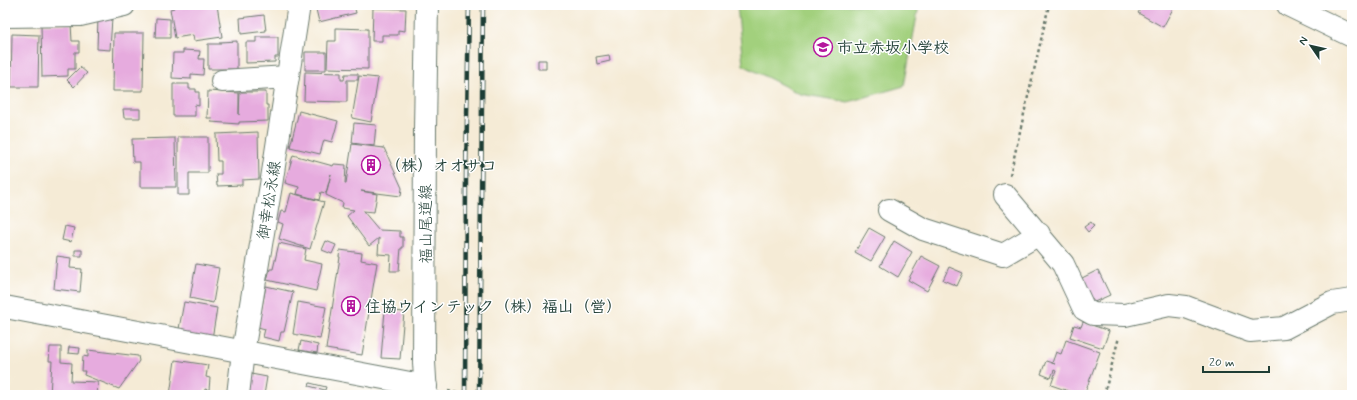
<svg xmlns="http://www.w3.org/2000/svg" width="1357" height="400" font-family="Mynerve,'Klee One',sans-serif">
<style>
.green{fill:#a2d07d;stroke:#608658}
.building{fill:#e6abde}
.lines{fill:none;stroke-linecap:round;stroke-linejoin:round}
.minor-casing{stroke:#6a7a6d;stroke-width:24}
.major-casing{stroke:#6a7a6d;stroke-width:24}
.path{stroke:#6a7a6d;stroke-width:2.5;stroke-dasharray:3 3;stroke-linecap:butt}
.minor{stroke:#fff;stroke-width:22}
.major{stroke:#fff;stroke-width:22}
.rail-casing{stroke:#1f3d34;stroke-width:4.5}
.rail{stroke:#fff;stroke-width:3;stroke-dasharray:9;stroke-linecap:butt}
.labels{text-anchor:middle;stroke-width:3;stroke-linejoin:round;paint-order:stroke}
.poi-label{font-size:16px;font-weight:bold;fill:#1f3d34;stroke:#fff;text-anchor:start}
.street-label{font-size:16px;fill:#1f3d34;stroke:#fff}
</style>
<rect width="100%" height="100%" fill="#fff"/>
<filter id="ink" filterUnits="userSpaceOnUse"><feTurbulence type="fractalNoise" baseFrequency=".025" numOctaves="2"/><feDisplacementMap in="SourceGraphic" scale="8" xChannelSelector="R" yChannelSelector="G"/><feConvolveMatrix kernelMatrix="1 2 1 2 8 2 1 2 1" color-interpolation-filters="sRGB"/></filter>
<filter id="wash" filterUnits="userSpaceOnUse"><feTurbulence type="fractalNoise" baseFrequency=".012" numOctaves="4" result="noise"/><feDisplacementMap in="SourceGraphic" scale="16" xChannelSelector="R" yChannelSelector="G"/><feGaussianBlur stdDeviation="0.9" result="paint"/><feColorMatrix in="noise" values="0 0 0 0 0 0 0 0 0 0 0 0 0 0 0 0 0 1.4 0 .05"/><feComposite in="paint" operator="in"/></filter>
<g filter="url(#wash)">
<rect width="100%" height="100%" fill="#f5ebd6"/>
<path class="green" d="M737,5H919L904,86L848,102L800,94L743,65Z"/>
<g id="blocks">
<path class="building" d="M173,5H217L222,37L194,41L193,35L175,38L170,9L174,8Z
M315,5H354L356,13L319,22Z
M1143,5H1175L1163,27L1138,13Z
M373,8L406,9L405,31L398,30V35H382V41H372Z
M264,15L266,31L241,34L240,18Z
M98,17L112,18L110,50L97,49Z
M156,18L170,19V38H155Z
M41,24H71L72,41H79V52H75V69H68V76L42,77Z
M336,28L368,29V69L327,68L328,41H336Z
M114,33H144L143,91H113Z
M12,34L39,35L38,87H11Z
M256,37H278V57H275V62L246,63V42H256Z
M237,41V69H208V44H220V42Z
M183,50L200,51L199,59H204L203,75L191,74V79L172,78L173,53H183Z
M305,52H326V70H305Z
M609,55L610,61L597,64L596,57Z
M538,60H546V69H538Z
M80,67L87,73L74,87L67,80Z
M305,72L341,73V80H344L345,74H358V80H347V102L304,101Z
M359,76L378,78L371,122L352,118Z
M173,84H189V89H196V92H199V106L195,105V116H173Z
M208,91L239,93V115L240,92H266V105H268V121L239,122V124L211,122L212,118H207Z
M123,109H140V118H124Z
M299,111L338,121L332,142L324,140L320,154L290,147Z
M354,123L376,125L374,146L352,143Z
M258,132L259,179L242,180V185L217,186L216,174H221V161H217L216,134Z
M178,137H208V173H189V195H178Z
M175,138L176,187H140V162H133L132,139Z
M352,144L384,148L402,188L401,196L361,191L377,194L374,212L363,211L379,230L400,231V237H403V248H401L399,271H390L391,255L378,254L379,238L369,246L347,216L354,210L342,208L343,203L326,195L331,174L326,193L321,192L319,200L297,194L299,187L285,183L293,155L333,166L334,164L346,165L345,183H346Z
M291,193L324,202L310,249L279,239L283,224L278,222L281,211L286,212Z
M1091,222L1094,226L1088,232L1084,227Z
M65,226L74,228L71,242L62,240Z
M869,228L885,237L871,261L855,252Z
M326,241L336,245L332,254L322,250Z
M894,241L912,252L898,277L880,266Z
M279,243L306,249L304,260L322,264L316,291L267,280L270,269H273Z
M75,250H82V256H75Z
M340,250L362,253L361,260L377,263L362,355L326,349L340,257H339Z
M57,256L71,258L70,268L82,269L80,292L54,289Z
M921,256L940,266L927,291L908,280Z
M196,264L219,268L213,303L190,298Z
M949,267L963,273L957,286L943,280Z
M1098,270L1110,295L1092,303L1080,279Z
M266,286L293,292L284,332H281L279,341L263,337L265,329L258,327Z
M184,302L217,308L212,339L178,334Z
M298,302L326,307L320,339L293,334Z
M385,310L404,312L400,359L381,358Z
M1083,322L1109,331L1103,348L1070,337L1074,325L1081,327Z
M1066,340L1100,352L1084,395H1080L1051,385L1056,371L1054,370L1051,378L1041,374L1046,361L1055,364L1052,363L1056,352L1061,354Z
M301,341L318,345L317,353L299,350Z
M50,347H61V362L72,363L71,381L98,382L97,395H50L52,361H49Z
M69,347L80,348L79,354L68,353Z
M88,350L138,356L139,361L119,389L84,375L85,371H82L83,356L88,357Z
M175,360L208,365L206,377L210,378L209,390L205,389L204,395H170Z
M251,374L267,377L264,395H247Z
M310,383L326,387L325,390L309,386Z"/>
</g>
</g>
<g filter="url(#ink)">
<use href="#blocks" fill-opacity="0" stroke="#6a7a6d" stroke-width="1"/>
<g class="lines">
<defs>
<path id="minor" d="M1288,5L1352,36
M5,16L80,15L124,5
M222,81L288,77
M1005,195L1063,264L1084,309L1093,314L1125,315L1169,305L1186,307L1250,331L1284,328L1332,303L1352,300
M889,210L923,229L1003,255L1039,234
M5,307L426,386"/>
<path id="major" d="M238,395L243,352L271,185L299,5
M426,395L424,362L425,129L427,5"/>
</defs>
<use href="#minor" class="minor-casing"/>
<use href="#major" class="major-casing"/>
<path class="path" d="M1010,175L1049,5
M448,391L467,395
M1104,395L1119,337"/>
<use href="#minor" class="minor"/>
<use href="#major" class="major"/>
<defs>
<path id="rail" d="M465,395L466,174L469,5
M479,395L483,5"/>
</defs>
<use href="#rail" class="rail-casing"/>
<use href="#rail" class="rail"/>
</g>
</g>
<defs>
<symbol id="school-ring" viewBox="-11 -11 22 22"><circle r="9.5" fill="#fff" stroke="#b5179e" stroke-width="1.5"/><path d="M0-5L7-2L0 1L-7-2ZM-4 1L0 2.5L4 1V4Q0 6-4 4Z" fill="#b5179e"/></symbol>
<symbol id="building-ring" viewBox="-11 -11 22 22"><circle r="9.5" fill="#fff" stroke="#b5179e" stroke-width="1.5"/><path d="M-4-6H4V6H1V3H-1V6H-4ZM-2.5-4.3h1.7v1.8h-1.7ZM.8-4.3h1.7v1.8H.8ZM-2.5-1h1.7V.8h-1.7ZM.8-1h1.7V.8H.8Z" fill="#b5179e"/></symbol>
</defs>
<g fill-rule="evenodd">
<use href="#school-ring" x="812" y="36" width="22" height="22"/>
<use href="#building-ring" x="360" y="154" width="22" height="22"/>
<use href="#building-ring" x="340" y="295" width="22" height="22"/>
</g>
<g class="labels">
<g class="poi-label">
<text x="837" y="53">市立赤坂小学校</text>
<text x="385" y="171">（株）オオサコ</text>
<text x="365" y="312">住協ウインテック（株）福山（営）</text>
</g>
<g class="street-label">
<text transform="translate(268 200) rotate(-81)" y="6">御幸松永線</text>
<text transform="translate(425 224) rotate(-90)" y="6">福山尾道線</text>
</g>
</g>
<rect width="1357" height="400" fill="none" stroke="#fff" stroke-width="20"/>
<g transform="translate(1311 46) rotate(304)" stroke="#ffffff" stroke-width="3" paint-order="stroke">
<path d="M0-3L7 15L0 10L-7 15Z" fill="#1f3d34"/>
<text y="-6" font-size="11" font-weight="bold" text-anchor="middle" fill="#1f3d34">N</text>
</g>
<path d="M1203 366v6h66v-6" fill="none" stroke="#1f3d34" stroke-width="2"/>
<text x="1209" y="366" font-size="12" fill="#1f3d34" stroke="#ffffff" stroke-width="3" paint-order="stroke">20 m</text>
</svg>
